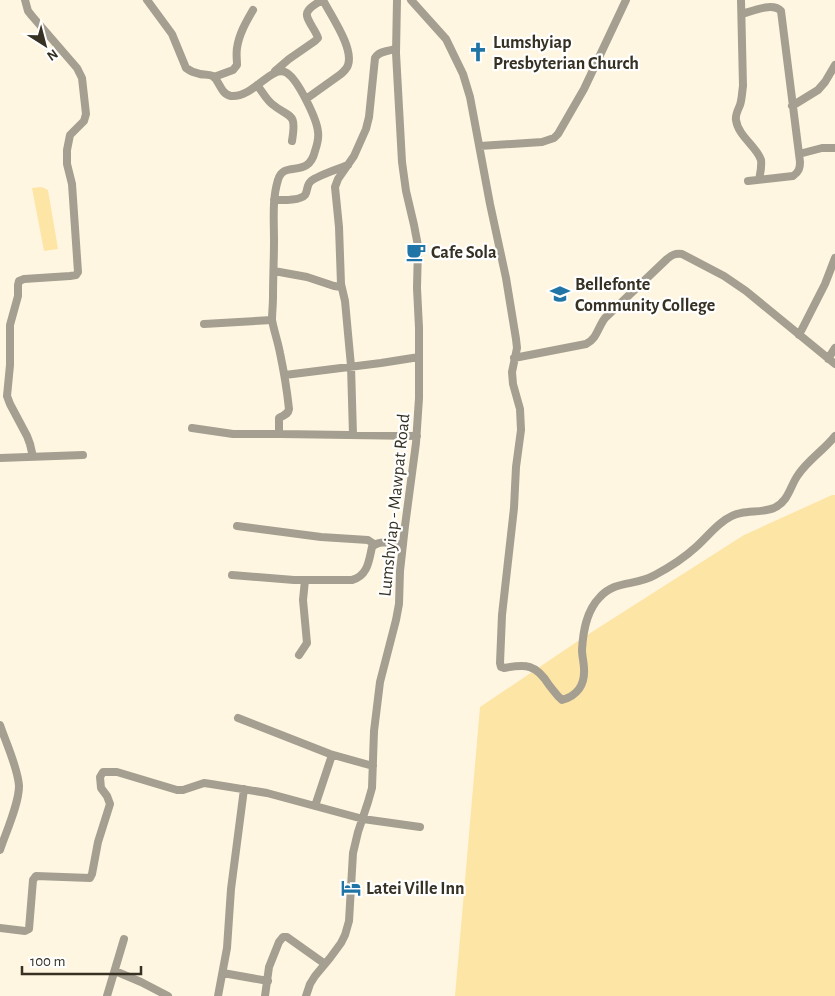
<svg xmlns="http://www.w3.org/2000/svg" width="835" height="996" font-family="'Alegreya Sans',sans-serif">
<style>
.green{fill:#fde5a6}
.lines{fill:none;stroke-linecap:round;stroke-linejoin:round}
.minor{stroke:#a59f91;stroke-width:8}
.labels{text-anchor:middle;stroke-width:4.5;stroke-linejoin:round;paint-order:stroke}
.poi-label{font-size:18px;font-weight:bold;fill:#363123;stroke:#fff;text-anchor:start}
.street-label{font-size:18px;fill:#363123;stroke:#fff}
</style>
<rect width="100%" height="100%" fill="#fff6e1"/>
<path class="green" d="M42,187L48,190L58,249L44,251L32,188Z
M832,495H835V996H455L480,707L584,637L744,535Z"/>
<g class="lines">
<path class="minor" d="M25,0L28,11L32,16L77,68L82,78L86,114L84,121L70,135L67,150V164L72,184L78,272L76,275L70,276L24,279L19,281L18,285V296L10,325V365L7,396L10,404L27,436L30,444L33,457
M147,0L172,34L186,68C190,71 195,73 200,74C204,75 210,74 214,77C220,83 221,94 231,96C254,98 272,63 287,73C298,80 317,119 318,132C319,138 317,145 315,151C308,180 284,159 278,180C272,199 274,221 274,240C274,259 273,278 273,297C273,305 272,313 272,320C274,331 278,342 280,353C284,372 287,390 289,409C288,415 284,415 279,418V434
M411,0L446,39L463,74L470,97L490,204L506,278L516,339L517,348L512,372L513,384L520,409L521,430L516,467L514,508L502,615L500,663L501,667L504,668C526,664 536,664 549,685C554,691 556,695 562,700C577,696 585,685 584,669C584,663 582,656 582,650C583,632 586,611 600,597C615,580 636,586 655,575C670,567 684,558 696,547C704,540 712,530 721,523C726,519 733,514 741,513C752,511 764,512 774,508C789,501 790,486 798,475C808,460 824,450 835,436
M741,0L743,86C742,92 742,99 740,105C738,110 735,115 736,120C738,136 757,147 761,160C762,167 760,174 759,180
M742,14C752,11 773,2 781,11L800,162C800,168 799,172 793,176L748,181
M275,71L289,59L315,41L318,38C316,30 303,17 308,11C311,6 318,3 322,0
M214,77L233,70L237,65C237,59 236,54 237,48C239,34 246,22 253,10
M257,85C262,91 266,99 272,104C290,119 297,111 292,141
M306,99L341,74C344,71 347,69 348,65C354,48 331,16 323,0
M792,106L818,90L825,82L835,65
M480,146L542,142L554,138L558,134L584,89L626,0
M799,154L822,148H835
M274,200C281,200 300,201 305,195C308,191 306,185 311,181C319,175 338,169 348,165
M274,271L307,277L334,286L341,287
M204,324L272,320
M799,335L825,284L835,258
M514,358L586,344C597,339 598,327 605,318L667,259C672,255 675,253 682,254L724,276L746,291L835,364
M828,359L835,348
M285,375L381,363L419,357
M192,428L233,434H281L417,436
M353,435L351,366L345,301L341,284L339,227L335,187L338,179L354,156L366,129L369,117L375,58C379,51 388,51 396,49
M0,458L83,455
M237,526L321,537L368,540L374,544
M232,575L294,580H352C368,576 369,560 372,547C380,539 393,544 403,545
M299,655L307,643L303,600L305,580
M238,718L330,754L373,766
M0,725C6,743 18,768 19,786C19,804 6,832 0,850
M315,806L332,755
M0,928L25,931L29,929L33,880L36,876L90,878L92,874L98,842L110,804L107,796L101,788L100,777L103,772H117L177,790H183L204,783L211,784L267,793L363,819L420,827
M115,971L141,982L168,996
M223,973L268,981
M107,996L124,939
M218,996L227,948L231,889L244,789
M265,996L269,967L279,942L283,937H287L325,964
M306,996L310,984L315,976L330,958L341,943L345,935L349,921L353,853L358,832L368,802L372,788L374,731L380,682L396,620L399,604L400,571L405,526L416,443L419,398V328L417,288L418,246L414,225L406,191L402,162L396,53L397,0"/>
</g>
<defs>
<symbol id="church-bare" viewBox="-9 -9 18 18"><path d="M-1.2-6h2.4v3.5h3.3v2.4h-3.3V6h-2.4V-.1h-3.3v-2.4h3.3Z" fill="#2175a6" stroke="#fff" stroke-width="2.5" paint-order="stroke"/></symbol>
<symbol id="cafe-bare" viewBox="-9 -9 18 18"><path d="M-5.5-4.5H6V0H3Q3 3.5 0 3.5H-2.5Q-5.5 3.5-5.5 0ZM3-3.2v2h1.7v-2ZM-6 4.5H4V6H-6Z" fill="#2175a6" stroke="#fff" stroke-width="2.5" paint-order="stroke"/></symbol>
<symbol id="university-bare" viewBox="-9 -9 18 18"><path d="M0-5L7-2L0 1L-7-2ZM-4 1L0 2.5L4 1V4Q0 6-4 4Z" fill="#2175a6" stroke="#fff" stroke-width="2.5" paint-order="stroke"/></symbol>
<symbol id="hotel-bare" viewBox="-9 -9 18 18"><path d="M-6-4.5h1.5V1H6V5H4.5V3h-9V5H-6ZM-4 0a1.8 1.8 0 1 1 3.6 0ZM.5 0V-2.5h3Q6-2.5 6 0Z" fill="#2175a6" stroke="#fff" stroke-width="2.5" paint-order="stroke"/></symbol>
</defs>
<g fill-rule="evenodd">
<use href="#church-bare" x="464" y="38" width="28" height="28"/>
<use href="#cafe-bare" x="402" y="238" width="28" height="28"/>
<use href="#university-bare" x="546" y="280" width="28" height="28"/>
<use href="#hotel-bare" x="337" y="874" width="28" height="28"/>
</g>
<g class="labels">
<g class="poi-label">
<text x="493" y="48">Lumshyiap<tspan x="493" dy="21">Presbyterian Church</tspan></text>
<text x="431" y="258">Cafe Sola</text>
<text x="575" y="290">Bellefonte<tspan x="575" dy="21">Community College</tspan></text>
<text x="366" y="894">Latei Ville Inn</text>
</g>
<g class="street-label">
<text transform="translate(394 505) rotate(-84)" y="6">Lumshyiap - Mawpat Road</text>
</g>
</g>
<g transform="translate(45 45) rotate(144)" stroke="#ffffff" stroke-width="4" paint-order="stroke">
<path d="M0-4L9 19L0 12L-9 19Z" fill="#363123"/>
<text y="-8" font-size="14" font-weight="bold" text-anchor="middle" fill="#363123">N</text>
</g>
<path d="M22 966v8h119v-8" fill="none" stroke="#363123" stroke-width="2.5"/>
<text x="30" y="966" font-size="15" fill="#363123" stroke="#ffffff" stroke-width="4" paint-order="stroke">100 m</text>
</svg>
